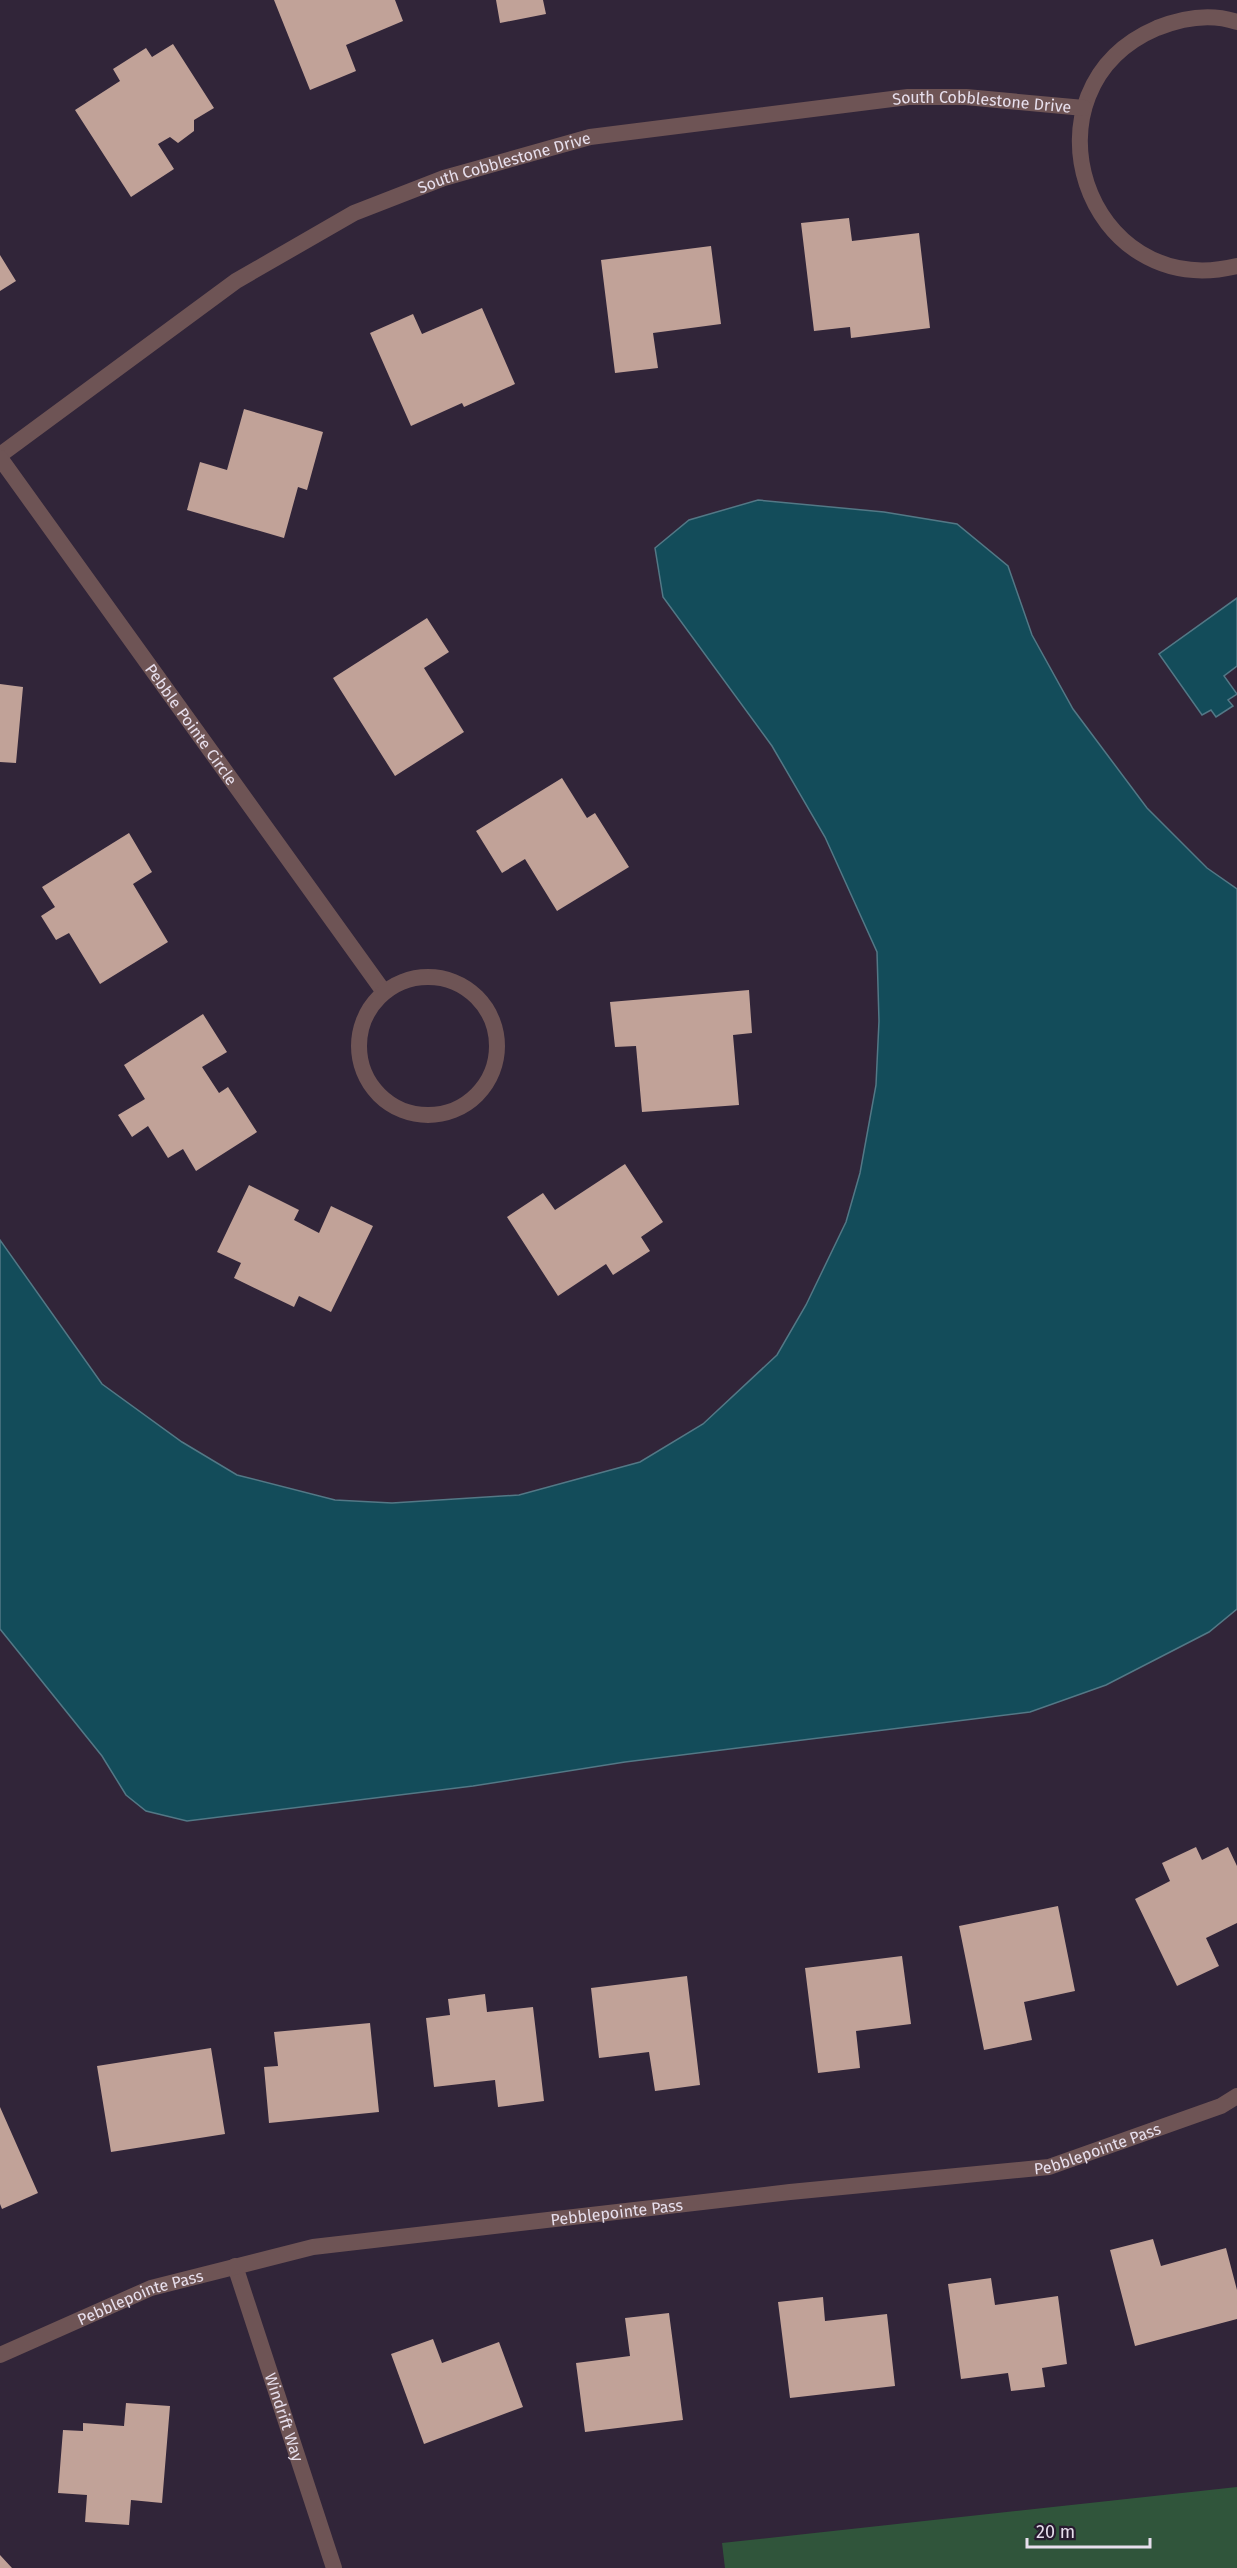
<svg xmlns="http://www.w3.org/2000/svg" width="1237" height="2568" font-family="'Fira Sans',sans-serif">
<style>
.green{fill:#30553b}
.water{fill:#134c5a;stroke:#537886;stroke-width:1.5}
.building{fill:#c1a298}
.lines{fill:none;stroke-linecap:round;stroke-linejoin:round}
.minor{stroke:#6e5455;stroke-width:16}
.labels{text-anchor:middle;stroke-width:6;stroke-linejoin:round;paint-order:stroke}
.street-label{font-size:16px;fill:#e7dfed;stroke:#271b2f}
</style>
<rect width="100%" height="100%" fill="#312539"/>
<path class="green" d="M1237,2487V2568H725L722,2543Z"/>
<path class="water" d="M758,500L884,512L957,524L1008,566L1032,635L1073,709L1147,808L1207,868L1237,889V1609L1209,1632L1106,1685L1030,1712L625,1762L473,1786L187,1821L146,1811L126,1795L102,1756L0,1629V1240L102,1384L182,1442L237,1475L335,1500L392,1503L519,1495L640,1462L703,1424L777,1355L806,1305L846,1222L860,1173L876,1085L879,1021L877,952L825,837L772,746L663,597L655,548L689,520Z
M1237,598V666L1224,676L1237,694L1228,700L1233,706L1216,717L1211,710L1202,715L1159,654Z"/>
<path class="building" d="M274,0H395L403,21L346,45L356,71L310,90Z
M496,0H543L546,14L500,23Z
M173,44L214,108L194,120V131L178,143L170,137L158,144L174,169L131,197L75,110L120,81L113,69L146,48L152,57Z
M849,218L852,241L919,233L930,328L851,338L850,327L814,331L801,223Z
M711,246L721,324L653,333L658,368L615,373L601,260Z
M0,255L16,281L0,291Z
M482,308L515,384L464,407L462,403L411,426L370,333L413,314L422,334Z
M244,409L323,432L307,490L298,487L284,538L187,510L200,462L227,470Z
M427,618L449,652L424,668L464,732L395,776L333,678Z
M0,684L23,687L16,763L0,762Z
M562,778L587,818L595,813L629,867L557,911L525,859L502,873L476,831Z
M129,833L152,872L133,884L168,942L100,984L69,933L56,940L41,916L55,907L42,887Z
M749,990L752,1033L733,1035L739,1105L642,1112L636,1046L615,1047L610,1002Z
M203,1014L227,1052L202,1067L219,1093L228,1087L257,1132L196,1171L183,1149L168,1158L148,1126L132,1137L118,1115L145,1099L124,1065Z
M625,1164L663,1222L641,1237L650,1251L613,1275L606,1264L558,1296L507,1217L543,1193L555,1210Z
M249,1185L299,1210L294,1220L319,1233L331,1206L373,1226L331,1312L299,1296L294,1307L234,1278L241,1263L217,1252Z
M1196,1847L1202,1860L1228,1847L1237,1866V1923L1206,1938L1219,1966L1177,1986L1135,1899L1170,1881L1162,1863Z
M1058,1906L1075,1991L1024,2002L1032,2040L984,2050L959,1926Z
M902,1956L911,2024L856,2031L860,2068L818,2073L805,1968Z
M687,1976L700,2085L655,2091L649,2052L599,2058L591,1988Z
M485,1994L487,2012L533,2007L544,2101L498,2107L495,2080L434,2087L426,2018L450,2015L448,1999Z
M370,2023L379,2112L269,2123L264,2067L278,2066L274,2032Z
M211,2048L225,2134L111,2152L97,2066Z
M0,2107L38,2193L2,2209L0,2204Z
M1153,2239L1161,2266L1226,2248L1237,2290V2319L1135,2346L1110,2250Z
M991,2278L995,2305L1058,2296L1067,2364L1042,2368L1045,2387L1011,2391L1008,2373L961,2379L948,2284Z
M823,2297L825,2321L887,2314L895,2386L790,2398L778,2302Z
M669,2313L683,2420L585,2432L576,2363L630,2356L625,2318Z
M433,2339L442,2363L499,2342L523,2407L424,2444L391,2354Z
M126,2403L170,2406L162,2503L131,2500L129,2525L85,2522L87,2495L58,2493L63,2430L83,2431V2423L124,2426Z
M0,2555L12,2568H0Z"/>
<g class="lines">
<g class="minor">
<path d="M1237,22C1211,13 1182,18 1157,28C1015,89 1085,303 1237,266"/>
<path id="s1" d="M0,455L236,281L354,213L444,178L590,137L908,97H966L1084,108"/>
<path id="s2" d="M0,458L384,992"/>
<circle cx="428" cy="1046" r="69"/>
<path id="s3" d="M235,2266L334,2568"/>
<path id="s4" d="M0,2355L151,2288L313,2247L790,2192L1049,2167L1221,2106L1237,2096"/>
</g>
</g>
<g class="labels">
<g class="street-label">
<text dy="6" stroke="none"><textPath href="#s1" startOffset="1072">South Cobblestone Drive</textPath></text>
<text dy="6" stroke="none"><textPath href="#s1" startOffset="588">South Cobblestone Drive</textPath></text>
<text dy="6" stroke="none"><textPath href="#s2" startOffset="328">Pebble Pointe Circle</textPath></text>
<text dy="6" stroke="none"><textPath href="#s4" startOffset="1124">Pebblepointe Pass</textPath></text>
<text dy="6" stroke="none"><textPath href="#s4" startOffset="638">Pebblepointe Pass</textPath></text>
<text dy="6" stroke="none"><textPath href="#s4" startOffset="152">Pebblepointe Pass</textPath></text>
<text dy="6" stroke="none"><textPath href="#s3" startOffset="159">Windrift Way</textPath></text>
</g>
</g>
<path d="M1027 2538v9h123v-9" fill="none" stroke="#e7dfed" stroke-width="3"/>
<text x="1036" y="2538" font-size="18" fill="#e7dfed" stroke="#271b2f" stroke-width="4.5" paint-order="stroke">20 m</text>
</svg>
